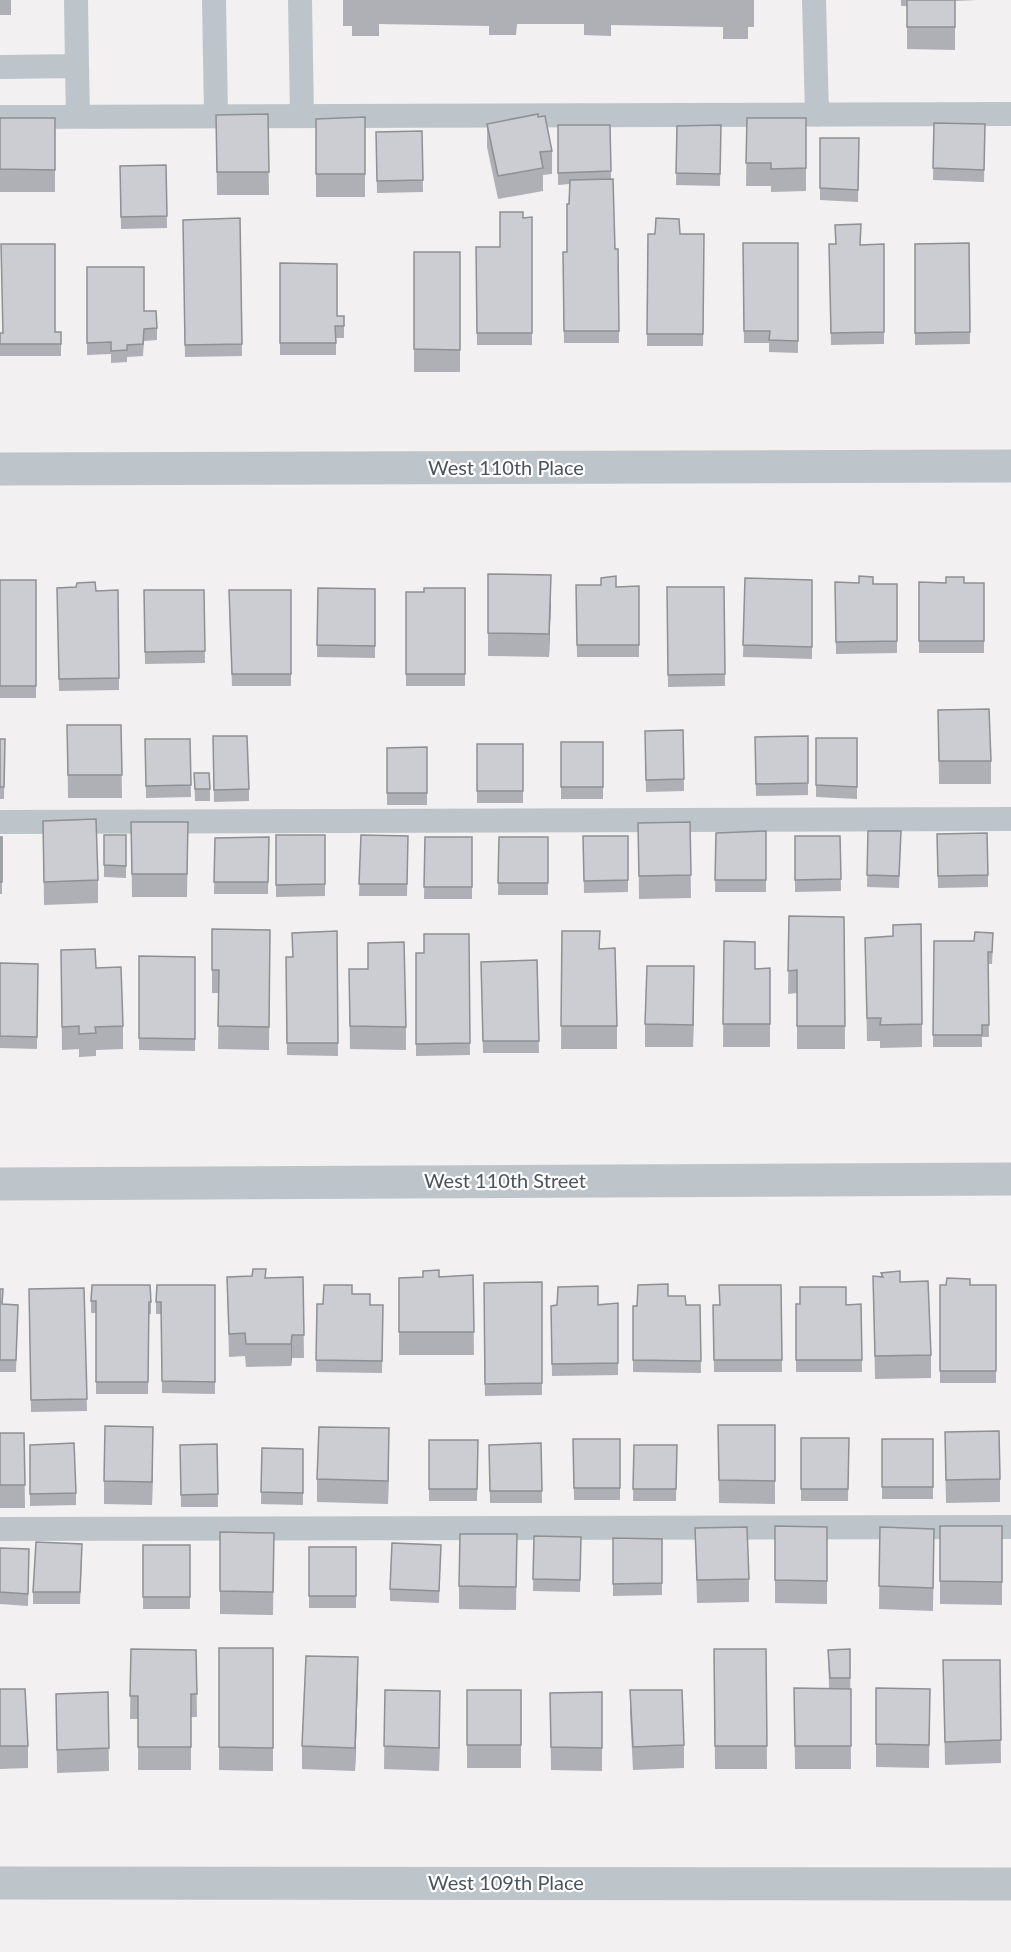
<svg xmlns="http://www.w3.org/2000/svg" width="1011" height="1952" font-family="Lato,sans-serif">
<style>
.lines{fill:none;stroke-linecap:round;stroke-linejoin:round}
.service{stroke:#bdc5cb;stroke-width:24}
.minor{stroke:#bdc5cb;stroke-width:33}
.wall{fill:#afb0b5}
.shaded-wall{fill:#8e9093}
.building{fill:#cbcdd2;stroke:#8e9093;stroke-width:1.5}
.labels{text-anchor:middle;stroke-width:4.5;stroke-linejoin:round;paint-order:stroke}
.street-label{font-size:20px;fill:#4a545c;stroke:#fff}
</style>
<rect width="100%" height="100%" fill="#f2f0f0"/>
<g class="lines">
<path class="service" d="M214,0L216,116
M300,0L302,116
M814,0L817,115
M77,66L78,117
M0,67L77,66L76,0
M0,117L1011,114
M0,822L1011,819
M0,1529L1011,1527"/>
<path class="minor" d="M0,469L1011,466
M0,1184L1011,1179
M0,1883L1011,1884"/>
</g>
<path class="wall" d="M0,0H11V15H0Z
M343,0H754V27H748V39H723V27L611,25V36L584,35V24H517L516,35H489V26L379,24V36H352V26H343Z
M901,0H977L955,1V50L907,49V6H901Z
M268,114L269,195H217L216,115Z
M365,117V197H316V119Z
M538,117L552,151V174L543,175V191L498,199L487,147V124Z
M0,118H55V192H0Z
M747,118H806V191L771,192V186H746Z
M934,123L985,124L984,182L933,180Z
M558,125H610L611,179L615,249H618L619,343H564L563,252H567L570,184L558,185Z
M721,125L720,186L676,185L677,126Z
M422,131L423,192L377,193L376,132Z
M820,138H859L858,202L820,200Z
M166,165L167,228L121,229L120,166Z
M532,217V345H477L476,247H500L523,218Z
M240,218L242,356L185,357L183,220Z
M648,234H704L703,346H647Z
M743,243H798V353L769,352V343H744Z
M969,243L970,344L915,345V244Z
M829,244L861,245L884,244V344L831,345Z
M414,252H460V372H414Z
M280,263L337,316H344V338H336V355H280Z
M87,267L144,311L157,328V340L144,341L143,356L127,357V362L111,363V354L87,355Z
M55,332H61V356H0V333Z
M488,574L551,598L549,657L488,656Z
M745,578L812,580V659L743,657Z
M0,580H36V698H0Z
M835,582L873,584H897V653L836,654Z
M919,582L964,583H984V653H919Z
M576,585L616,587L639,586V657H577Z
M667,587H724L725,686L668,687Z
M57,588L96,591L118,590L119,690L59,691Z
M318,588L375,589V658L317,657Z
M465,588V686H406V592H424Z
M144,590H204L205,663L145,664Z
M291,590V686H232L229,602Z
M938,710L991,761V784H939Z
M67,725H121L122,798H68Z
M683,730L684,791L646,792L645,731Z
M213,736L249,789V801L214,802Z
M808,736V795L756,796L755,737Z
M816,738H857V799L816,797Z
M0,739H5L4,799H0Z
M145,739H190L191,797L146,798Z
M561,742H603V799H561Z
M477,744H523V803H477Z
M427,747V805H387V748Z
M194,773L210,789V801H195Z
M43,821L98,880V903L44,905Z
M131,822H188L187,897H132Z
M690,822L691,898L639,899L638,823Z
M766,831V892H715L716,833Z
M868,831H901L899,888L867,887Z
M937,834L988,875V887L938,888Z
M104,835H126V878L104,877Z
M276,835H325V896L276,897Z
M361,835L408,836L407,896H359Z
M583,836H628V892L584,893Z
M795,836H840L841,891L795,892Z
M0,837H2V894H0Z
M269,837L268,894H214L215,838Z
M425,837H472V899H424Z
M499,837H548V895H498Z
M789,916L844,917L845,1049H797V993L788,994Z
M212,929L270,930L269,1050L218,1049L219,993H212Z
M337,931L338,1056L287,1055L286,957H293Z
M562,931L600,949L617,1026V1049H561Z
M469,934L470,1055L416,1056V953H424Z
M865,938L922,1024V1047L880,1048V1041H867Z
M724,941L755,969L770,968V1047H723Z
M934,941L993,945L992,964H988L989,1037H982V1047H933Z
M61,950L123,1026V1049L96,1050V1056L79,1057V1049L62,1050Z
M139,956L195,957V1051L139,1050Z
M537,960L539,1053H483L481,962Z
M0,963L38,964L37,1049L0,1048Z
M349,969L406,1027V1050L350,1049Z
M694,989L693,1047H645V1024Z
M881,1273L900,1282L931,1355V1378L875,1379L873,1276H881Z
M473,1275L474,1355H399V1278Z
M227,1277L266,1278L303,1277L304,1358H292L291,1366L246,1367L245,1356L229,1357Z
M542,1282V1395L485,1396L484,1283Z
M215,1285V1394L162,1393L161,1314H156V1302Z
M781,1285L782,1372H714L713,1305H719Z
M940,1285H996V1383H940Z
M84,1288L87,1411L31,1412L29,1289Z
M0,1289L3,1304L18,1305L16,1372H0Z
M352,1294L370,1305H383L382,1373L316,1372L317,1304H323Z
M668,1296L686,1305H700L701,1373L633,1372V1306H637Z
M91,1301L151,1302V1314H149L148,1394H96V1313H91Z
M618,1303V1375L552,1376L551,1306Z
M796,1304H861L862,1372H796Z
M718,1425H775V1504L719,1503Z
M0,1433H24L25,1508H0Z
M801,1438H849L848,1501H801Z
M573,1439H620V1500H574Z
M882,1439H933V1499H882Z
M429,1440H478L477,1501H429Z
M541,1443L542,1503H490L489,1445Z
M217,1444L218,1507H181L180,1445Z
M30,1445L76,1493V1505L30,1506Z
M634,1445H677L676,1501H633Z
M262,1448L303,1449V1505L261,1504Z
M153,1450L152,1505L104,1504V1481Z
M389,1451L388,1504L317,1502V1479Z
M945,1454L1000,1479V1502L946,1503Z
M775,1526L827,1527V1604L775,1603Z
M940,1526H1002V1605L940,1604Z
M880,1527L934,1529L933,1611L879,1609Z
M695,1528L749,1579V1602L697,1603Z
M220,1532L274,1533L273,1615L220,1614Z
M517,1534L516,1610L459,1609V1586Z
M534,1536L581,1537L580,1592L533,1591Z
M613,1538L662,1539V1595L613,1596Z
M143,1545H190V1609H143Z
M441,1545L439,1603L390,1601V1589Z
M309,1547H356V1608H309Z
M0,1548L29,1549L28,1606L0,1604Z
M82,1556L80,1604H33V1592Z
M219,1648H273V1771L219,1770Z
M131,1649L196,1650L197,1717H191V1770H138V1719H130Z
M714,1649H766L767,1769H715Z
M850,1649L851,1769H795L794,1688H829L828,1650Z
M943,1660H1000L1001,1763L945,1765Z
M358,1679L355,1771L302,1769V1746Z
M876,1688L930,1689L929,1768L876,1767Z
M0,1689L28,1746V1768L0,1769Z
M385,1690L440,1714L439,1771L384,1769Z
M467,1690H521V1768H467Z
M630,1690L684,1745V1768L633,1770L630,1713Z
M108,1692L109,1771L57,1773L56,1694Z
M602,1692V1771L551,1770L550,1693Z"/>
<path class="shaded-wall" d="M551,575V598L549,657V634Z
M694,966V989L693,1047V1025Z
M292,1335V1358L291,1366V1344Z
M153,1427V1450L152,1505V1482Z
M389,1428V1451L388,1504V1481Z
M358,1657V1679L355,1771V1748Z
M440,1691V1714L439,1771V1748Z"/>
<path class="building" d="M907,0H955V27H907Z
M268,114L269,172H217L216,115Z
M538,114V117L545,116L552,151L540,152L543,168L498,176L487,124Z
M365,117V174H316V119Z
M0,118H55V170L0,169Z
M747,118H806V168L771,169V163H746Z
M934,123L985,124L984,170L933,168Z
M558,125H610L611,171L558,173Z
M721,125L720,174L676,173L677,126Z
M422,131L423,180L377,181L376,132Z
M820,138H859L858,190L820,188Z
M166,165L167,216L121,217L120,166Z
M613,179L615,249H618L619,331H564L563,252H567V204H569L570,180Z
M500,212H523V218L532,217V333H477L476,247H500Z
M240,218L242,344L185,345L183,220Z
M656,218L679,219L680,234H704L703,334H647L648,234H655Z
M861,224L860,245L884,244V332L831,333L829,244H836L835,225Z
M743,243H798V341L769,340L770,331H744Z
M969,243L970,332L915,333V244Z
M1,244H55V332H61V344H0V333H3Z
M414,252H460V350L414,349Z
M280,263L337,264V316H344V326H335L336,343H280Z
M87,267H144V311H156L157,328L144,329L143,344L127,345V350L111,351V342L87,343Z
M488,574L551,575L549,634L488,633Z
M616,576V587L639,586V645H577L576,585H601V578Z
M859,576L873,577V584H897V641L836,642L835,582L859,583Z
M946,577H964V583H984V641H919V582L946,583Z
M745,578L812,580V647L743,645Z
M0,580H36V686H0Z
M95,582L96,591L118,590L119,678L59,679L57,588L76,587L77,583Z
M667,587H724L725,674L668,675Z
M318,588L375,589V646L317,645Z
M424,588H465V674H406V592H424Z
M144,590H204L205,651L145,652Z
M229,590H291V674H232Z
M989,709L991,761H939L938,710Z
M67,725H121L122,775H68Z
M683,730L684,779L646,780L645,731Z
M213,736H247L249,789L214,790Z
M808,736V783L756,784L755,737Z
M816,738H857V787L816,785Z
M0,739H5L4,787H0Z
M145,739H190L191,785L146,786Z
M561,742H603V787H561Z
M477,744H523V791H477Z
M427,747V793H387V748Z
M194,773H209L210,789H195Z
M96,819L98,880L44,882L43,821Z
M131,822H188L187,874H132Z
M690,822L691,875L639,876L638,823Z
M766,831V880H715L716,833Z
M868,831H901L899,876L867,875Z
M987,833L988,875L938,876L937,834Z
M104,835H126V866L104,865Z
M276,835H325V884L276,885Z
M361,835L408,836L407,884H359Z
M583,836H628V880L584,881Z
M795,836H840L841,879L795,880Z
M0,837H2V882H0Z
M269,837L268,882H214L215,838Z
M425,837H472V887H424Z
M499,837H548V883H498Z
M789,916L844,917L845,1026H797V970L788,971Z
M921,924L922,1024L880,1025L881,1018H867L865,938L893,936V925Z
M212,929L270,930L269,1027L218,1026L219,970H212Z
M337,931L338,1043H287L286,957H293L292,933Z
M562,931H600L599,949L615,948L617,1026H561Z
M975,932L993,933L992,952H988L989,1025H982V1035H933L934,941H974Z
M424,934H469L470,1043L416,1044V953H424Z
M724,941L755,942V969L770,968V1024H723Z
M404,942L406,1027L350,1026L349,969H368V943Z
M95,949L96,968L121,967L123,1026L95,1027L96,1033L79,1034V1026L62,1027L61,950Z
M139,956L195,957V1039L139,1038Z
M537,960L539,1041H483L481,962Z
M0,963L38,964L37,1037L0,1036Z
M647,966H694L693,1025L645,1024Z
M253,1269H266L265,1278L303,1277L304,1335H292L291,1344H246L245,1333L229,1334L227,1277L252,1276Z
M439,1270V1277L473,1275L474,1332H399V1278L423,1277V1271Z
M900,1271V1282L928,1281L931,1355L875,1356L873,1276L883,1277L881,1273Z
M947,1278L970,1279V1285H996V1371H940V1285H946Z
M542,1282V1383L485,1384L484,1283Z
M668,1284V1296H685L686,1305H700L701,1361L633,1360V1306H637L638,1285Z
M92,1285H150L151,1302H149L148,1382H96V1301H91Z
M157,1285H215V1382L162,1381L161,1302H156Z
M324,1285H352V1294H370V1305H383L382,1361L316,1360L317,1304H323Z
M719,1285H781L782,1360H714L713,1305H720Z
M598,1286V1305L618,1303V1363L552,1364L551,1306L557,1305L558,1287Z
M800,1287H846V1305L861,1304L862,1360H796V1304H800Z
M84,1288L87,1399L31,1400L29,1289Z
M0,1289H3L2,1304L18,1305L16,1360H0Z
M718,1425H775V1481L719,1480Z
M105,1426L153,1427L152,1482L104,1481Z
M319,1427L389,1428L388,1481L317,1479Z
M999,1431L1000,1479L946,1480L945,1432Z
M0,1433H24L25,1485H0Z
M801,1438H849L848,1489H801Z
M573,1439H620V1488H574Z
M882,1439H933V1487H882Z
M429,1440H478L477,1489H429Z
M74,1443L76,1493L30,1494V1445Z
M541,1443L542,1491H490L489,1445Z
M217,1444L218,1494L181,1495L180,1445Z
M634,1445H677L676,1489H633Z
M262,1448L303,1449V1493L261,1492Z
M775,1526L827,1527V1581L775,1580Z
M940,1526H1002V1582L940,1581Z
M747,1527L749,1579L697,1580L695,1528Z
M880,1527L934,1529L933,1588L879,1586Z
M220,1532L274,1533L273,1592L220,1591Z
M460,1534H517L516,1587L459,1586Z
M534,1536L581,1537L580,1580L533,1579Z
M613,1538L662,1539V1583L613,1584Z
M36,1542L82,1544L80,1592H33Z
M392,1543L441,1545L439,1591L390,1589Z
M143,1545H190V1597H143Z
M309,1547H356V1596H309Z
M0,1548L29,1549L28,1594L0,1592Z
M219,1648H273V1748L219,1747Z
M131,1649L196,1650L197,1694H191V1747H138V1696H130Z
M714,1649H766L767,1746H715Z
M850,1649V1678H830L828,1650Z
M306,1656L358,1657L355,1748L302,1746Z
M943,1660H1000L1001,1740L945,1742Z
M794,1688L851,1689V1746H795Z
M876,1688L930,1689L929,1745L876,1744Z
M0,1689H25L28,1746H0Z
M385,1690L440,1691L439,1748L384,1746Z
M467,1690H521V1745H467Z
M630,1690H682L684,1745L633,1747Z
M108,1692L109,1748L57,1750L56,1694Z
M602,1692V1748L551,1747L550,1693Z"/>
<g class="labels">
<g class="street-label">
<text x="506" y="475">West 110th Place</text>
<text x="505" y="1188">West 110th Street</text>
<text x="506" y="1890">West 109th Place</text>
</g>
</g>
</svg>
